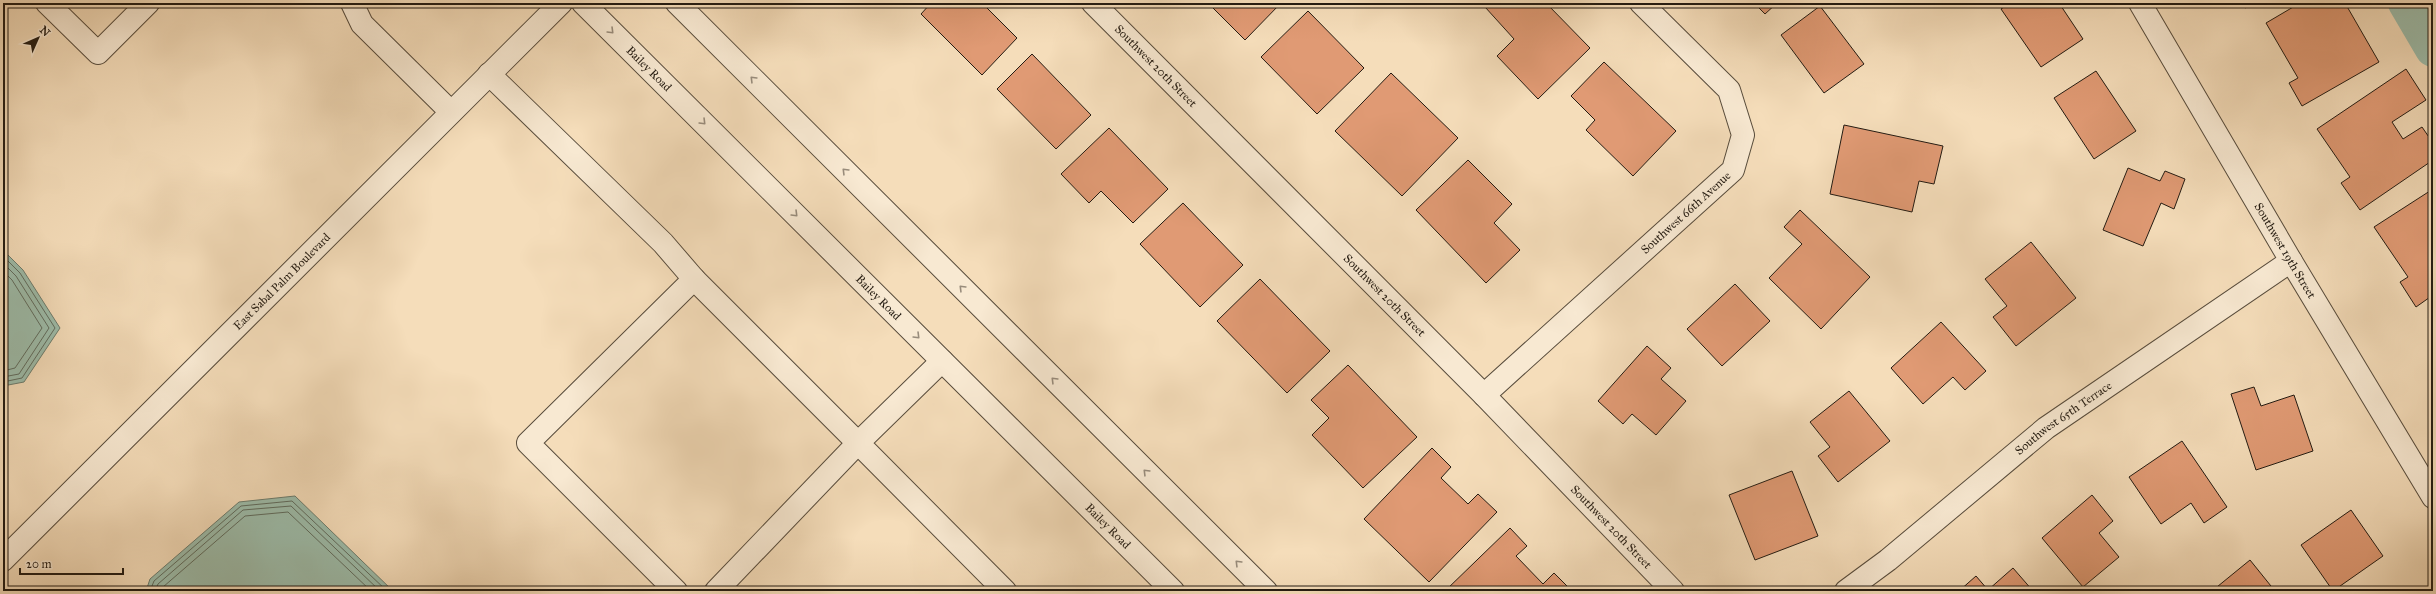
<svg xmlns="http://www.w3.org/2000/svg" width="2436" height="594" font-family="'IM FELL Great Primer',serif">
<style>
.water{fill:#9dbdab;stroke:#6c7c6e}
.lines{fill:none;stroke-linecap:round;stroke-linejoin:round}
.shore{stroke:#606c5e;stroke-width:1}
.canal{stroke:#9dbdab;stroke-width:36}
.building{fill:#e09a74;stroke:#231b12}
.minor-casing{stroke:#584c3c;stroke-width:24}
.minor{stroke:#f8e9d2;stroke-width:22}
.oneway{stroke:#988c7c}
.labels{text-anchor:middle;stroke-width:3.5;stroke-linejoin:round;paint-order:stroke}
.street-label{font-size:12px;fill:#231b12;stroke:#f8e9d2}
</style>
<rect width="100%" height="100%" fill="#f5ddba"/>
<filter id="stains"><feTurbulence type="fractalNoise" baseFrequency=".005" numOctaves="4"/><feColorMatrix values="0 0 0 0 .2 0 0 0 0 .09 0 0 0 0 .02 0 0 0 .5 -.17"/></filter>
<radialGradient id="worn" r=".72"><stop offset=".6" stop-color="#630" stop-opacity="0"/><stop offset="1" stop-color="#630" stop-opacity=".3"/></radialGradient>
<path class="water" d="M3,250L23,270L60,328L24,382L3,386Z
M295,496L393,591H146L150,579L239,502Z"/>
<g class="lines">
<path class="shore" d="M3,256L20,273L55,328L22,378L3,382
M3,263L16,276L49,328L19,374L3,377
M3,271L12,280L42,328L15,368L3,371
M150,591L154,581L241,506L292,501L387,591
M155,591L158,584L243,510L291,506L380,591
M162,591L163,587L245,516L288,512L371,591"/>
<path class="canal" d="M2406,3L2433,49"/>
</g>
<path class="building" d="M931,3H982L1017,38L982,75L921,14Z
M1208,3H1281L1245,40Z
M1489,3H1546L1590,48L1538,99L1497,56L1514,39L1485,7Z
M1754,3H1777L1765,14Z
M2010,3H2059L2083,39L2041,67L2001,9Z
M2242,3H2253L2245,8Z
M2300,3H2345L2379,62L2302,106L2289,83L2298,78L2266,23Z
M1820,6L1864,64L1824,93L1781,35Z
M1308,11L1364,68L1317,114L1261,57Z
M1032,54L1091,115L1056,149L997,89Z
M1604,62L1676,131L1633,176L1586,130L1595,120L1571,96Z
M2406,69L2426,100L2392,122L2403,139L2422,127L2433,143V160L2360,210L2341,183L2350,177L2317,129Z
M2096,71L2136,131L2094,159L2054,98Z
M1391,73L1458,138L1402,196L1335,131Z
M1844,125L1943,146L1934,184L1919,181L1912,212L1830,194Z
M1109,128L1168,189L1133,223L1101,191L1089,203L1061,174Z
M1468,160L1512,204L1494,223L1520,250L1486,283L1416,210Z
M2128,168L2160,181L2165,171L2185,179L2174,209L2161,203L2143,246L2103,230Z
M2433,189V295L2416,307L2400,282L2408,277L2374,227Z
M1183,203L1243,265L1200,307L1140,244Z
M1800,210L1870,277L1821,329L1769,278L1802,244L1784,227Z
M2031,242L2076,298L2016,346L1993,317L2007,306L1985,279Z
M1260,279L1330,351L1287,393L1217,321Z
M1735,284L1770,321L1722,366L1687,329Z
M1941,322L1986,371L1965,390L1953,377L1923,404L1891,368Z
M1647,346L1671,368L1661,379L1686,401L1656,435L1632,414L1623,424L1598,401Z
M1348,365L1417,437L1363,488L1312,435L1329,418L1311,400Z
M2254,387L2261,406L2294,395L2313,451L2256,470L2231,394Z
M1849,391L1890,441L1838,482L1818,456L1830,447L1810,422Z
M2182,441L2227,507L2204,523L2191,503L2161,524L2129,477Z
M1432,448L1451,467L1441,478L1468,504L1478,494L1497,512L1429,582L1364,519Z
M1792,471L1818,536L1755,560L1729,495Z
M2092,495L2113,521L2099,533L2119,557L2083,587L2042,538Z
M2351,510L2383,556L2333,591L2301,545Z
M1510,528L1527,546L1516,556L1543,584L1554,573L1572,591H1445Z
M2250,560L2275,591H2212Z
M2013,568L2033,591H1959L1976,576L1988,590Z"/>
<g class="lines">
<defs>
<g id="minor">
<path d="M47,3L98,53L148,3"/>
<path d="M352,3L362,24L451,112"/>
<path id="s1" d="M583,3L1173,591"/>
<path d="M677,3L1266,591"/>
<path id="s2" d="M1093,3L1484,395L1673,591"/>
<path id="s3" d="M2140,3L2291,261L2433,497"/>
<path d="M489,74L663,243L694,279L858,443L716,591"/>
<path d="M942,361L858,443L1005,591"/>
<path id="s4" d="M1484,395L1733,170L1743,135L1729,90L1641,3"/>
<path id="s5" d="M3,560L561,3"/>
<path d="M676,591L528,443L694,279"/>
<path id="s6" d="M1846,591L1888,560L2046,428L2291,261"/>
</g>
</defs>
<use href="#minor" class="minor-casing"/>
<use href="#minor" class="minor"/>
</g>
<defs><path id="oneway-chevron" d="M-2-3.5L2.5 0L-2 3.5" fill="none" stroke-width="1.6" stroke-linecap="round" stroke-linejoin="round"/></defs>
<g class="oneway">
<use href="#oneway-chevron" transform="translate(611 31) rotate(45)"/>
<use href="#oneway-chevron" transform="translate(753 79) rotate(-135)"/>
<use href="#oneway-chevron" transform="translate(703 122) rotate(45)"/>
<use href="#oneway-chevron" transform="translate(845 171) rotate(-135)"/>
<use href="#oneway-chevron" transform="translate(795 214) rotate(45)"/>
<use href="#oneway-chevron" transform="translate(962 288) rotate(-135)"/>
<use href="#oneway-chevron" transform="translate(917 336) rotate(45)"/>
<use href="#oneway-chevron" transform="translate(1054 380) rotate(-135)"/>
<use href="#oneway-chevron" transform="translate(1146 472) rotate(-135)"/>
<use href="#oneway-chevron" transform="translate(1238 563) rotate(-135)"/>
</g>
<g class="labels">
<g class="street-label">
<text dy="4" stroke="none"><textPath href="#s2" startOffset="89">Southwest 20th Street</textPath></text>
<text dy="4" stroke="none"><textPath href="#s1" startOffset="93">Bailey Road</textPath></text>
<text dy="4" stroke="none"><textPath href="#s4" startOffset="272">Southwest 66th Avenue</textPath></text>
<text dy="4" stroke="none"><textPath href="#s3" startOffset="287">Southwest 19th Street</textPath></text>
<text dy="4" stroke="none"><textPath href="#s5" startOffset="394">East Sabal Palm Boulevard</textPath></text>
<text dy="4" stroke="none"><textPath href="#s2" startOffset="413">Southwest 20th Street</textPath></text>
<text dy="4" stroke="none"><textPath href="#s1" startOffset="417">Bailey Road</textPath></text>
<text dy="4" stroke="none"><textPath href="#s6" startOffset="278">Southwest 65th Terrace</textPath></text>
<text dy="4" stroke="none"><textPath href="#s1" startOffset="741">Bailey Road</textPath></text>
<text dy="4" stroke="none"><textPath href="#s2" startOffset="737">Southwest 20th Street</textPath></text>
</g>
</g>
<rect width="2436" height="594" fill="none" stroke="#f5ddba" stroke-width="16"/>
<rect x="4" y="4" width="2428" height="586" fill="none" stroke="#231b12" stroke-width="2"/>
<rect x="8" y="8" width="2420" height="578" fill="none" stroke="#231b12"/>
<g transform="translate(38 38) rotate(45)" stroke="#f8e9d2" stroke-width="3" paint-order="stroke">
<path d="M0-3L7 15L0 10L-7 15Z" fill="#231b12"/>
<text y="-6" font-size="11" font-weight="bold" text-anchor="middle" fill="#231b12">N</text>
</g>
<path d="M20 568v6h103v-6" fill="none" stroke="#231b12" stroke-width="2"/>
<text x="26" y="568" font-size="12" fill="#231b12" stroke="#f8e9d2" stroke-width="3" paint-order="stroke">20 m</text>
<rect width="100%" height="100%" filter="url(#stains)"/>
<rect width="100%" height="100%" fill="url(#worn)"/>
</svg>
